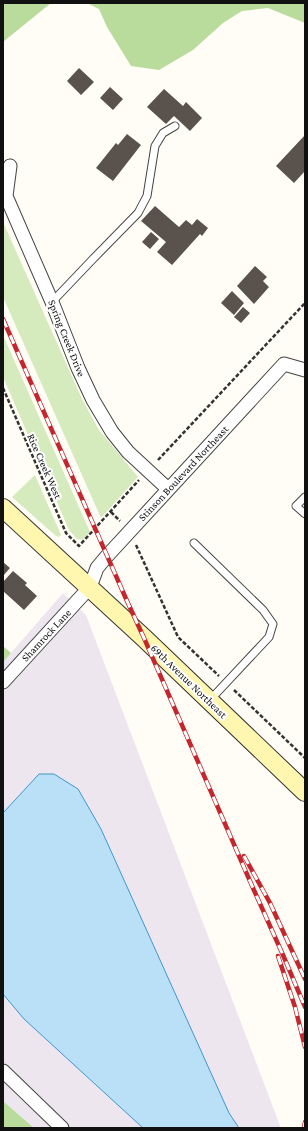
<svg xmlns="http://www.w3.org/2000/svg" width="308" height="1131" font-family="'Crimson Pro',serif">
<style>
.industrial{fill:#eee6ef}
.green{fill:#d5ebbd}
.forest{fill:#b9dc9c}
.water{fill:#b9e0f7;stroke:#3f96cf}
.building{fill:#5a524d}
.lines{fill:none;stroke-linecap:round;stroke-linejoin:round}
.lane-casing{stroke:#444;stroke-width:9}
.street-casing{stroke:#444;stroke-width:15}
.secondary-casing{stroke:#333;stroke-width:20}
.path{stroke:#333;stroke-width:2.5;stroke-dasharray:4 2;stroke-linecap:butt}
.lane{stroke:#fff;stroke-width:7}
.street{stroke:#fff;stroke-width:13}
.secondary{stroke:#fff6b0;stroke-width:18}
.rail-casing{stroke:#c4262e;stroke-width:4.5}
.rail{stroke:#fff;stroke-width:3;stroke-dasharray:9;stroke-linecap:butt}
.labels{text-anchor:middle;stroke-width:4;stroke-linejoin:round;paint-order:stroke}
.street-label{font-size:11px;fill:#111;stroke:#fff}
</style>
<rect width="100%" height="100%" fill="#fffdf5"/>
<path class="industrial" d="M63,593L86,615L281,1128H34L3,1101V662Z"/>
<path class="green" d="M3,222L82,399L99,430L138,477L101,518L3,297Z
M3,335L90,532L82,540L77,539L69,530L3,377Z
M35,475L61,535L59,537L56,536L12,497Z"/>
<path class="forest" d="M3,3H51L3,42Z
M87,3H305V23L268,8L242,11L223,23L193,50L159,70L131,66L107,27L99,9Z
M3,646L11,653L3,662Z
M3,1101L34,1128H3Z"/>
<path class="water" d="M39,774H54L78,789L101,829L229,1113L239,1128H143L24,1019L3,994V813Z"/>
<path class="building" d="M79,68L94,82L81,95L67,81Z
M110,87L123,99L113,110L100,98Z
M164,89L183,106L186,102L202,118L190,131L174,116L166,124L147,107Z
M127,134L141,145L113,181L96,168L116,143L118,145Z
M305,135V171L294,183L276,166Z
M155,206L179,227L186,220L192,225L197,219L208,228L202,236L200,234L172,265L157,252L166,242L141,221Z
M151,232L159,239L150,249L142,242Z
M255,266L267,277L263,281L269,287L254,304L237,286Z
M232,291L244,303L234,315L221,303Z
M243,307L250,313L241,323L234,317Z
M3,562L10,568L3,576Z
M13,571L27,583L25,585L37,596L24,610L3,591V582Z"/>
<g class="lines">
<defs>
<path id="lane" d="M52,302L92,260L138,213L147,196L155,146L163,133L175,126
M305,497L296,506L305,514
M194,543L263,610L273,624L269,637L210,700"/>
<path id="street" d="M10,166L6,196L52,302L78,368L93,400L112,432L128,452L168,489
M3,682L90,587L97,568L107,556L284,364L305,370
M3,1071L62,1128"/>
<path id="secondary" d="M3,508L144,638L305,792"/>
</defs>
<use href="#lane" class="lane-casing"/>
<use href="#street" class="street-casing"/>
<use href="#secondary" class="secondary-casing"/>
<path class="path" d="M3,388L66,533L79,546L139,480
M158,460L305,303
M111,512L120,521
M136,545L178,637L219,676
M234,690L305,758"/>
<use href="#lane" class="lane"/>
<use href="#street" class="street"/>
<use href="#secondary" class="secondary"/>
<defs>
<path id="rail" d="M3,319L127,601L144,638L253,888L283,955L305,1007
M244,856L270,903L305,979
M278,956L295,1007L305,1047
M304,1128L305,1122"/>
</defs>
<use href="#rail" class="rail-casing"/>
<use href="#rail" class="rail"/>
</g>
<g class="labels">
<g class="street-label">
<text transform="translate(67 338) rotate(68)" y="4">Spring Creek Drive</text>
<text transform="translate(45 466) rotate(66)" y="4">Rice Creek West</text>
<text transform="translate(183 473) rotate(-47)" y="4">Stinson Boulevard Northeast</text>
<text transform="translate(46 635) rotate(-47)" y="4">Shamrock Lane</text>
<text transform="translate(189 681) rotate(44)" y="4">69th Avenue Northeast</text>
</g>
</g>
<rect width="308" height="1131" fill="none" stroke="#111111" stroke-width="8"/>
</svg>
